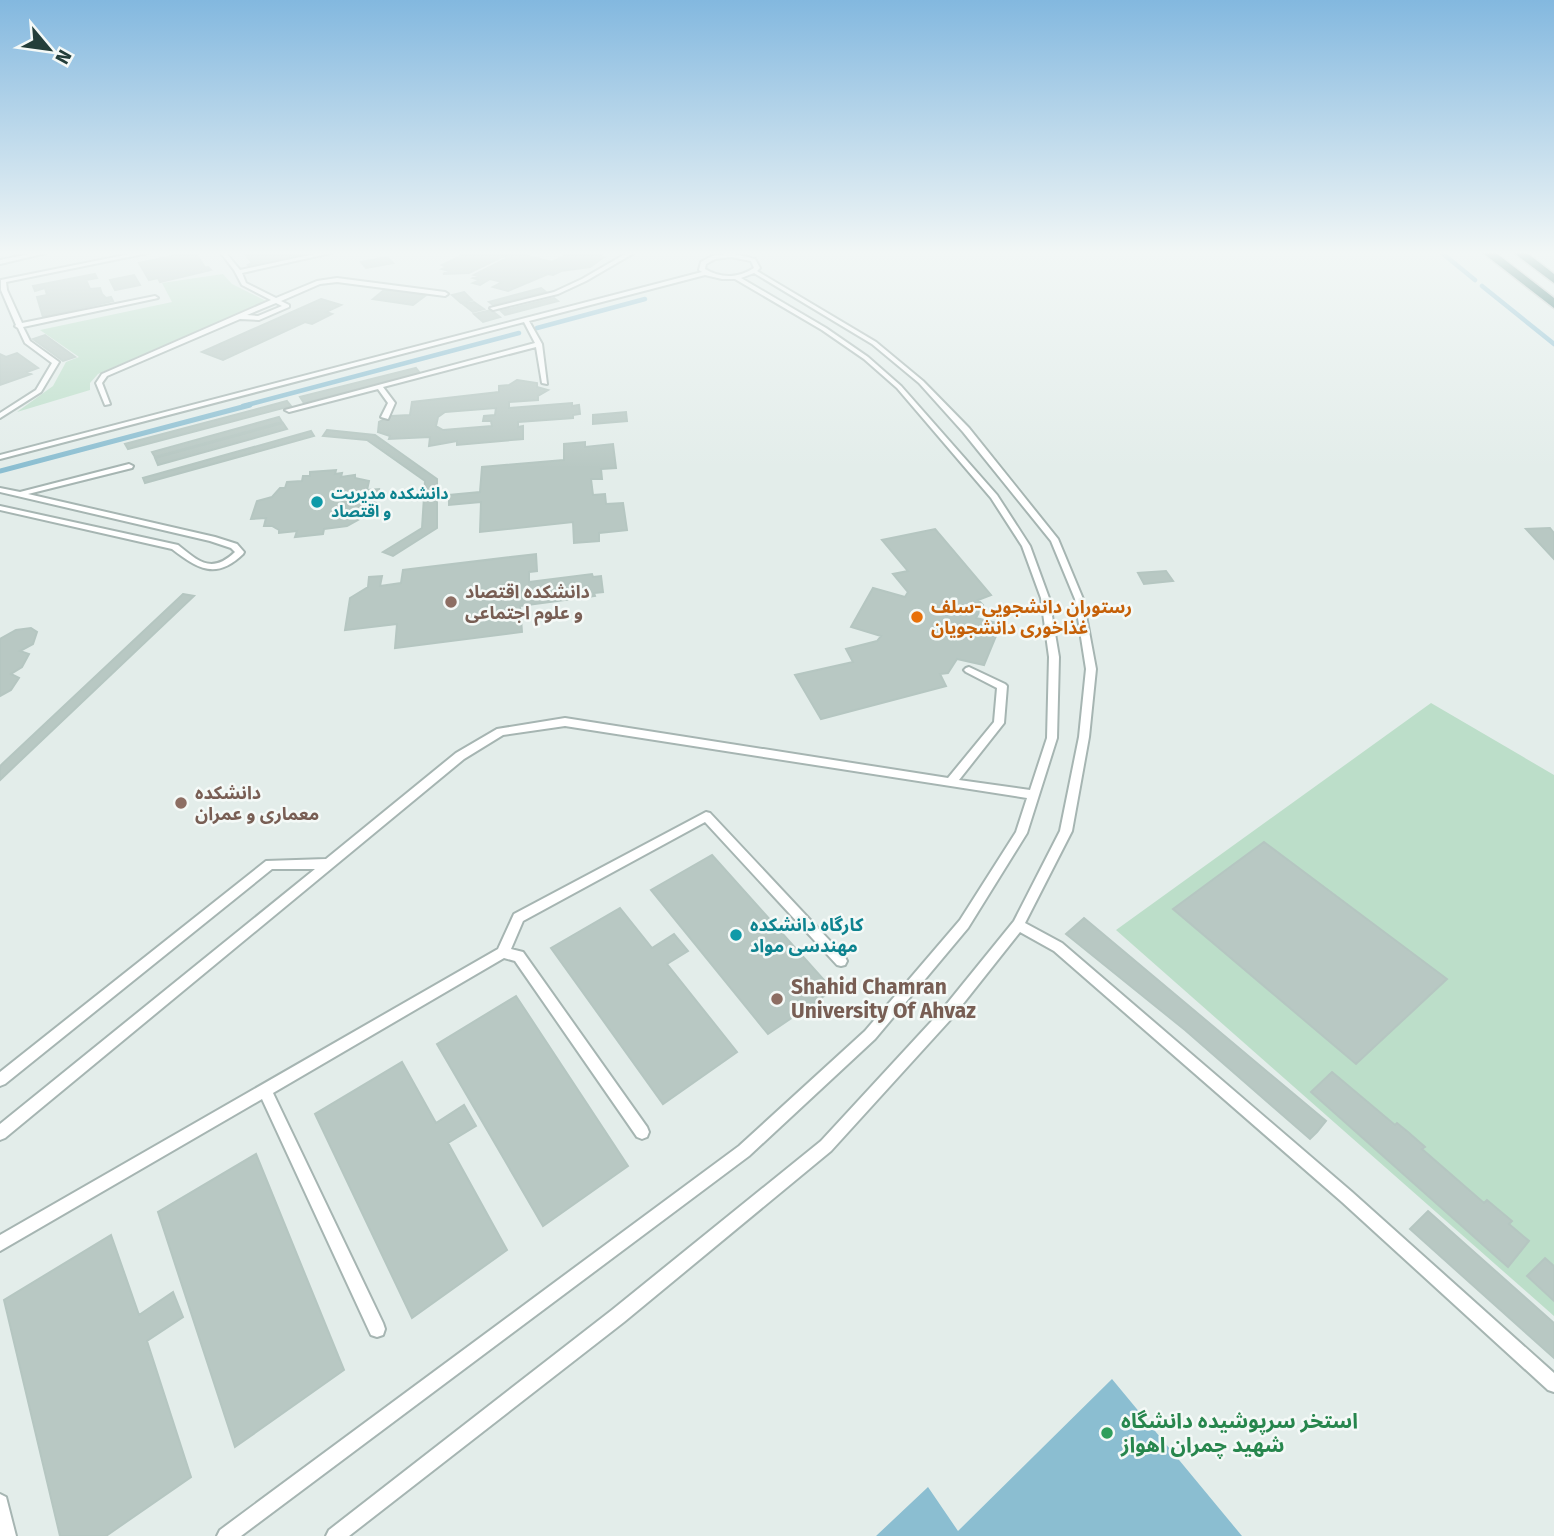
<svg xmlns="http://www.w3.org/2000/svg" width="1554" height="1536" font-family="'Fira Sans','Noto Sans Arabic',sans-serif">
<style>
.green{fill:#bcdec9}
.water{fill:#8bbed1}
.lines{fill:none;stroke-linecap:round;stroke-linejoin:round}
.stream-far1{stroke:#8bbed1;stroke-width:4.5}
.stream{stroke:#8bbed1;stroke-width:5}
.building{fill:#b8c8c3;stroke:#b5c6c1;stroke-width:2;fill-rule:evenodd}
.lane-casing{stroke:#a6b5b2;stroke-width:4}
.highway-casing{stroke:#c1c9c8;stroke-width:3}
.lane{fill:#fff;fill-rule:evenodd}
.highway{fill:#2e6a65;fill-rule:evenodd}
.culture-dot{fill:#0f9aa8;stroke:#f4f9f7;stroke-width:2.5}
.education-dot{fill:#8d6e63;stroke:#f4f9f7;stroke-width:2.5}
.food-dot{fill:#e8710a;stroke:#f4f9f7;stroke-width:2.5}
.leisure-dot{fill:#2e9e5b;stroke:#f4f9f7;stroke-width:2.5}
.labels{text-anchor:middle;stroke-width:5;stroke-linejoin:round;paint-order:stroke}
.far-culture-label{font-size:16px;font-weight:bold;fill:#0d838f;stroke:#f4f9f7;text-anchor:start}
.education-label{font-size:18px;font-weight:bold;fill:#785e54;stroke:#f4f9f7;text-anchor:start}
.food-label{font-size:18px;font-weight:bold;fill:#c56008;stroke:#f4f9f7;text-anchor:start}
.culture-label{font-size:18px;font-weight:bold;fill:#0d838f;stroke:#f4f9f7;text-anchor:start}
.near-education-label{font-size:21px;font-weight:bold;fill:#785e54;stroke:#f4f9f7;text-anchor:start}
.near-leisure-label{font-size:21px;font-weight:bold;fill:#27864d;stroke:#f4f9f7;text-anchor:start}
</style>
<rect width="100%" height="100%" fill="#e3edea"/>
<path class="green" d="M223,274L232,284L266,301L98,374L90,383V390L17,412L53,386L66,362L79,357L40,330L172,302L162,283Z
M1431,703L1554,775V1316L1116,930Z"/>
<path class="water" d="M1112,1379L1242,1536H876L928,1487L958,1531Z"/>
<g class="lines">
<path class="stream-far1" d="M1442,253L1475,280
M1482,286L1554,344
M537,328L645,299
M243,406L519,333"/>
<path class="stream" d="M0,471L250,405"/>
</g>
<path class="building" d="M186,253H196L204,266L201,268L208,267L211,270L160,282L158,278L149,280L139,263Z
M244,253H312L258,267H250L248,265L252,263Z
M467,253H528L517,259L504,256L469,273L443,274L449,271L442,269L447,267L442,265Z
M570,253H603L599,256L604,257L590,267L561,271L553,275L548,274L508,291L493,287L502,282L490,279L480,285L473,283L480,280L473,278L478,276L474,275L509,257L517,259L525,255L552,262Z
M387,257L393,263L366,268L361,262Z
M95,274L97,278L86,280L90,289L100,288L102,294L106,298L111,297L113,301L43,317L37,297L47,295L45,288L35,291L33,286Z
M134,275L140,285L115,290L110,280Z
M541,288L546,292L493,305L489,302Z
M384,290L408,292L425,296L413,305L373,299Z
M464,292L472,300L461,303L452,295Z
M554,298L558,301L505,315L501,311Z
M321,299L341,305L326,312L332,314L312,324L305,322L223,360L202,352Z
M474,302L484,309L473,312L463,304Z
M491,310L500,317L483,322L474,314Z
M45,335L75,357L63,361L33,339Z
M17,353L38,368L27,372L31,374L0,385V354L6,357Z
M416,368L420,373L304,403L300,397Z
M517,380L537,383V387L548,390L538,396V400L509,402V408L572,403V406L579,405L580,414L573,415V418L518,422V427L523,426V439L457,445V441L429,446L430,437L389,439L390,436L378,432L379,422L391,416L410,415L412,402L499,392V386L509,385ZM496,408L495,415L484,416L483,421H491L492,426L443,430L436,426L438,417L445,412Z
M287,401L291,406L128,449L125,444Z
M626,412L627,421L593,424V415Z
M279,417L282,422L155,457L152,452Z
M283,423L287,429L158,465L155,458Z
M327,430L375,435L437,479V528L393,556L383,552L422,528L425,481L367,440L323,436Z
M311,431L314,436L145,483L143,478Z
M585,442V447L613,444L616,468L601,469L602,479H591L593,495L605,494L606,504L623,503L627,530L599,533V541L574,543L573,522L480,532L481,502L449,505V495L480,492L482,467L564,460V444Z
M336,470L335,474L342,473L341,477L355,475V478L369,481L367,490L379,489L376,503L365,504L363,517L347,526L324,529L323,534L295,537L297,531L279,533V530L272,526H264L266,518L251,519L257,501L272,497L280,488H285L287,482L302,481L303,476H310V472Z
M1550,528L1554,533V559L1526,529Z
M935,529L991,595L978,600L983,605L976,618L1001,624L984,665L957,659L948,673L940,674L946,686L821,719L795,675L853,662L846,649L877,641L881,636L851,627L873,588L905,597L908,592L893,574L908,571L882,540Z
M536,554L537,571L529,572V582L592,574L593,577L601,576L603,592L594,593L595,596L520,606L522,632L395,648L397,624L345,630L350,598L368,587L369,577L382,576L380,586L401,583L403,570Z
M1166,571L1173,581L1144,584L1138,573Z
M183,594L194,596L0,780V766Z
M31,628L37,632L33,644L20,651L29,654L22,667L11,674L19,678L11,690L0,696V639L16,630Z
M1264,842L1447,979L1356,1064L1173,909Z
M712,855L833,990L768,1034L651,890Z
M620,908L652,948L674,934L688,951L667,964L737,1052L663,1104L551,948Z
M1084,918L1326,1121L1317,1132L1310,1139L1185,1030L1066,934Z
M516,996L628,1166L543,1226L437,1044Z
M402,1062L436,1123L464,1105L476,1126L448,1143L507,1250L412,1318L315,1114Z
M1332,1072L1395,1125L1397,1123L1408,1132L1425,1147L1422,1149L1484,1203L1487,1200L1512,1221L1509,1224L1529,1241L1508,1267L1311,1092Z
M256,1154L344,1370L235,1447L158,1212Z
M1428,1211L1554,1323V1358L1410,1229Z
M111,1235L139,1315L173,1292L183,1317L147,1341L191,1477L106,1536H60L4,1300Z
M1545,1258L1554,1266V1301L1527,1276Z"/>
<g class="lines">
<defs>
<path id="lane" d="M34,253H46L0,264V260Z
M135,253H148L6,282L7,290L22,323L155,296L158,298L23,327L30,341L59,362L41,392L0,418V413L36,390L52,363L25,343L18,328L15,326L16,325L1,290V280Z
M221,253H226L240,270L319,253H331L242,273L246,283L276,298L317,281L337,278L445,292L448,294L445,296L337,282L320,284L281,301L289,305V307L259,320L240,319L107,376L102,383L110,404L105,405L96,383L102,374L271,300L242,285L234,270ZM276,303L282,306L258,316L247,315Z
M627,253H634L586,281L558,294L493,310L490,308L554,292L582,279Z
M731,253L755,259L760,268L757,271L876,342L923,381L969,428L1058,539L1083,599L1096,669L1089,737L1072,831L1025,923L1062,943L1352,1192L1554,1373V1392L1548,1390L1342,1202L1054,951L1020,932L951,1019L831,1151L624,1322L349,1536H326L329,1530L612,1310L821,1141L941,1011L1014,921L1060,831L1079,737L1086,669L1075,599L1051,541L963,432L919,383L872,344L754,273L741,278L826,328L868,357L901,386L997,495L1030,546L1049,598L1059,657L1057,738L1027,833L968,928L875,1039L749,1156L241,1536H217L220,1530L739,1146L865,1031L960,920L1016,832L1027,798L565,726L503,735L464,759L5,1138L0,1140V1124L315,869H272L5,1084L0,1086V1072L266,861L326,859L456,753L497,729L565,718L948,778L994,722L997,688L966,672L964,670L966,668L969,667L1005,684L1007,686L1004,723L959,780L1030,790L1047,738L1049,657L1041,598L1022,546L991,498L897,388L864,359L822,330L735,279H722L705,275L529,321L542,344L547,384L542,383L536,347L383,387L395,403L388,419L381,417L388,403L378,389L289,412L285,410L535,343L524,322L0,459V455L702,272L699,270L701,262L712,256ZM731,257L751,261L754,268C739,278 721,279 705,269L706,264L715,259Z
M129,464L133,466L132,468L28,494L215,537L237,544L244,552L243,554C216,580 198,569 172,549L0,510V506L178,545C199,562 212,574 235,552L231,548L210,541L0,492V488L20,492Z
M706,812L710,813L845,957L847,961L845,965L841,966L837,965L705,822L523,921L511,949L523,952L647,1127L649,1132L647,1137L642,1139L637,1137L515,961L504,958L273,1093L383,1323L385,1329L383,1335L377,1337L371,1335L262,1099L0,1251V1235L498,949L514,914Z
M0,1494L6,1497L16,1536H0Z"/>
<path id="highway" d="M1483,253H1496L1554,298V308Z
M1514,253H1527L1554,274V283Z"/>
</defs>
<use href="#lane" class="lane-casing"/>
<use href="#highway" class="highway-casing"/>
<use href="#lane" class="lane"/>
<use href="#highway" class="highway"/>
</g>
<linearGradient id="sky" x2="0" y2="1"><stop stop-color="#83b8df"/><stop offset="0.54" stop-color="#f2f7f6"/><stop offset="1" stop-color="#f2f7f6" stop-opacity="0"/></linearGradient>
<rect width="1554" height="468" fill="url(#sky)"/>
<g class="culture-dot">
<circle cx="317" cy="502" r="7"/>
<circle cx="736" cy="935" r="7"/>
</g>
<g class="education-dot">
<circle cx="451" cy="602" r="7"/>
<circle cx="181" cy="803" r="7"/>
<circle cx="777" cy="999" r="7"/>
</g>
<circle class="food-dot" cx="917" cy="617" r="7"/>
<circle class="leisure-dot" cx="1107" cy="1433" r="7"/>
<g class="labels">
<g class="far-culture-label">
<text x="331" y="499">دانشکده مدیریت<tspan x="331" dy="18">و اقتصاد</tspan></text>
</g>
<g class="education-label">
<text x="465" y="598">دانشکده اقتصاد<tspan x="465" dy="21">و علوم اجتماعی</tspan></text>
<text x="195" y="799">دانشکده<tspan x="195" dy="21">معماری و عمران</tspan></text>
</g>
<g class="food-label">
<text x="931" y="613">رستوران دانشجویی-سلف<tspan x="931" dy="21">غذاخوری دانشجویان</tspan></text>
</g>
<g class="culture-label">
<text x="750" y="931">کارگاه دانشکده<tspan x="750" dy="21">مهندسی مواد</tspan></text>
</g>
<g class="near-education-label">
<text x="791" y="994">Shahid Chamran<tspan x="791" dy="24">University Of Ahvaz</tspan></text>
</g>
<g class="near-leisure-label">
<text x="1121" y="1428">استخر سرپوشیده دانشگاه<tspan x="1121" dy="24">شهید چمران اهواز</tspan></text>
</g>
</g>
<g transform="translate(49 49) rotate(119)" stroke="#f4f9f7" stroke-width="5" paint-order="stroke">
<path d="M0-5L12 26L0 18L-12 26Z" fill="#233e3a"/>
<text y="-10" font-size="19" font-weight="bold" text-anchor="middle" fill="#233e3a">N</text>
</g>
</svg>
